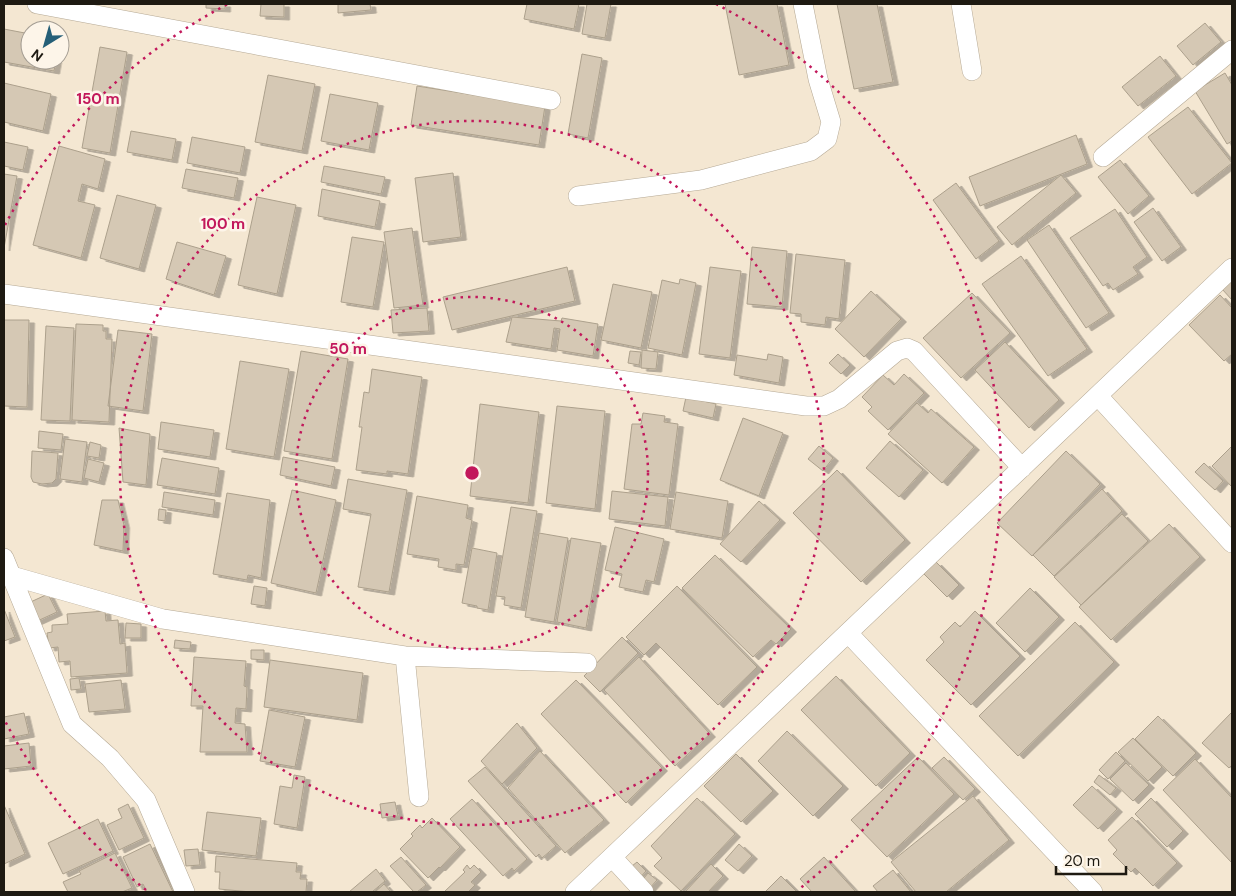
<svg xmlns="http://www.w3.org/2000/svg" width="1236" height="896" font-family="'DM Sans',sans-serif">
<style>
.building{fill:#d5c8b4;stroke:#aca08c;filter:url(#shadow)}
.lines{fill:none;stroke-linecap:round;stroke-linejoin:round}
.street-casing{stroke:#b5a995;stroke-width:20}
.street{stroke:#fff;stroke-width:19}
.ring{fill:none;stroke:#c2185b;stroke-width:2.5;stroke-dasharray:2.5 5}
.centre{fill:#c2185b;stroke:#fdf5e9;stroke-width:2.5}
.ring-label{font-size:15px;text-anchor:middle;font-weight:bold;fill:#c2185b;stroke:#fdf5e9;stroke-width:5;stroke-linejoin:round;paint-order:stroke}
</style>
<defs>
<filter id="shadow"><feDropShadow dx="5.5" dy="3" stdDeviation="0" flood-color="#0004"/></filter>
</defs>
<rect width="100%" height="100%" fill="#f4e7d2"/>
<path class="building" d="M206,4H225V9L206,8Z
M261,4H284V17L260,16Z
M338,4H370L371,10L338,13Z
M527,4H579L574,29L524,19Z
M587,4H611L605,38L582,34Z
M725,4H777L789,65L739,75Z
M837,4H877L893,82L854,89Z
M1205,23L1221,42L1193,65L1177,46Z
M4,29L30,34V60H56L54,71L4,62Z
M100,47L127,52L110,153L82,148Z
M582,54L602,58L588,138L568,134Z
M1160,56L1176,76L1138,106L1122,87Z
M1225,73L1232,85V141L1227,144L1195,91Z
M268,75L315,84L302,151L255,142Z
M4,83L51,94L43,131L4,122Z
M417,86L545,106L539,145L411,125Z
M330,94L378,103L369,150L321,141Z
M1188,107L1232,163L1192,194L1148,137Z
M131,131L176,139L172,160L127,152Z
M1076,135L1087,164L980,206L969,177Z
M192,137L245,147L240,173L187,163Z
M4,142L28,147L23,170L4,166Z
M59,146L105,159L98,189L82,184L78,201L95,205L81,258L33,245Z
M1120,160L1149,196L1128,214L1098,177Z
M324,166L385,177L381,194L321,182Z
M186,169L238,178L234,198L182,188Z
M453,173L461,237L423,242L415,178Z
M4,174L17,176L4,248Z
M1061,175L1076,193L1012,245L997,227Z
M956,183L999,241L976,259L933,200Z
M322,189L380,201L375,227L318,216Z
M117,195L156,205L139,269L100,258Z
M257,197L296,205L277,294L238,285Z
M1153,208L1181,247L1162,261L1134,222Z
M1115,209L1147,257L1133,267L1138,274L1113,290L1108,283L1103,286L1070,238Z
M1049,225L1109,313L1086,328L1027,240Z
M412,228L423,305L394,308L384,232Z
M352,237L384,242L373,307L341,302Z
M177,242L226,256L214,295L166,279Z
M752,247L787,251L782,307L747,304Z
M796,254L845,260L839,319L826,317L825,325L801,322V314L790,313Z
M1021,256L1087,349L1048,376L982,284Z
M567,267L575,301L452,330L443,297Z
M710,267L741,271L730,358L699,354Z
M680,279L696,283L682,355L648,348L662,280L679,284Z
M1232,279V300L1222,289Z
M613,284L652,292L641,348L601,340Z
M871,291L901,319L864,357L835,329Z
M972,293L1010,333L961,378L923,338Z
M1220,295L1232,308V354L1224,361L1189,325Z
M427,308L429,331L393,333L391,310Z
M512,317L561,321L562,318L598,324L593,356L557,350L560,329L554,328L551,349L506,342Z
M4,320H29L27,407L4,406Z
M76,324L103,325V331H106V339H112L109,422L72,420Z
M46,326L74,328L70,421L41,420Z
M118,330L152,334L143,411L108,406Z
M1005,342L1059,400L1029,428L975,370Z
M642,350L658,352L656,369L641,368Z
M301,351L348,359L332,459L284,451Z
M630,351L641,352L639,365L628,363Z
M768,354L783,357L779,383L734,375L737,355L767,360Z
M838,354L850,365L841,374L829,363Z
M240,361L289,369L274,457L226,449Z
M372,369L422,377L408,474L387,471V474L356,470L362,427H359L364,392L369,393Z
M904,374L924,393L888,430L868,411L872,407L862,397L883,375L894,385Z
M686,397L716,404L713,418L683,411Z
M917,403L928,413L931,409L974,447L942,483L888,434Z
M480,404L539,412L528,503L470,496Z
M557,406L605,411L595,509L546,503Z
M643,413L665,416L664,422L678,424L669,495L624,489L632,424H641Z
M743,418L783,433L759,496L720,480Z
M161,422L214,430L210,457L158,449Z
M119,428L150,434L146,485L123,482Z
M39,431L63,434L61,450L38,448Z
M65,439L87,442L82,482L60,479Z
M890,441L923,470L899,497L866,468Z
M90,442L101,445L99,458L87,456Z
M819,446L833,458L823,471L808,459Z
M1232,446V487L1212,466Z
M32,451L58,453L56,479L52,483L42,484L33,482L31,477Z
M1066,451L1100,484L1032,556L997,523Z
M283,457L335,467L331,486L280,475Z
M162,458L219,468L215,494L157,485Z
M88,459L104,463L99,482L84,478Z
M1204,463L1223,481L1215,490L1195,472Z
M837,470L905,540L861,582L793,513Z
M348,479L407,490L389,592L358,587L371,514L343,509Z
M1102,489L1122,511L1054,576L1033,555Z
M292,490L336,500L316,593L271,583Z
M612,491L668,497L665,526L609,519Z
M164,492L215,500L213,515L162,507Z
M676,492L728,501L722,538L670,529Z
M227,493L270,500L261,578L248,575L247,580L213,574Z
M417,496L468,505L466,518L472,520L464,565L456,564V570L438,567L439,559L407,554Z
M102,500H118L124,525L123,551L94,545Z
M759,501L780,520L741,562L720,544Z
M511,507L537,511L521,608L504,605L505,597L496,596Z
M159,509L166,510L165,521L158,520Z
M1122,514L1148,541L1081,605L1054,577Z
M1169,524L1200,557L1111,640L1079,607Z
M615,527L664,539L654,582L646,580L643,592L619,587L622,574L605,570Z
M539,533L568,538L554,622L525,617Z
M571,538L601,543L586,628L557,622Z
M472,548L497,553L488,610L477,608V606L462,603Z
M715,555L791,629L776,644L771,640L753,657L682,588Z
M936,562L959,585L947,597L924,574Z
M254,586L267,588L265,606L251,604Z
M677,586L757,667L718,705L656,643L644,655L626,637Z
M1030,588L1059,617L1025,652L996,623Z
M48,594L57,612L33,623L24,605Z
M4,609L15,637L4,641Z
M105,611L106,621L118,620L120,644L125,643L127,673L71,677L70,661L59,662L58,647L49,648L47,633L52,632V625L68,624L67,614Z
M975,611L1020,656L971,705L926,660L944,642L940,637L955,622L960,627Z
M1075,622L1114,662L1018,756L979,716Z
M126,623L141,624V638H125Z
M622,637L638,653L600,692L584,676Z
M175,640L191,642L190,649L174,648Z
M251,650H264V660L251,659Z
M194,657L246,661L244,686L247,687L246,709L236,708L235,723L245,724L247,752H200L203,706H191Z
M639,657L710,734L675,766L604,690Z
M270,660L363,673L357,720L264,707Z
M836,676L910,753L876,786L801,710Z
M79,678L81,689L71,690L70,679Z
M121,680L125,709L89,712L85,684Z
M576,680L662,768L626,803L541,714Z
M269,710L305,717L295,767L260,761Z
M1232,712V765L1229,768L1202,743Z
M24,713L29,734L4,739V717Z
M1158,716L1196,753L1173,776L1135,739Z
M517,723L537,748L502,784L481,761Z
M787,731L843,786L813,816L758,761Z
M1133,738L1162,767L1148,781L1118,752Z
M29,743L31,766L4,769V746Z
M540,751L604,820L565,853L508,788Z
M1116,752L1125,761L1108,779L1099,770Z
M736,754L773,791L741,822L704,786Z
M918,757L954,794L887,857L851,820Z
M944,757L975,789L963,800L932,768Z
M1195,759L1232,798V863L1163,790Z
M1126,763L1149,785L1133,801L1110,779Z
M485,767L556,846L542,858L539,854L536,857L468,781Z
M294,775L305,777L297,828L274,824L280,786L292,788Z
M1099,775L1116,788L1110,795L1094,782Z
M1092,786L1117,809L1098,829L1073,805Z
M973,796L1009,840L946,892H916L891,862Z
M697,798L735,834L681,891L654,866L662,858L651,846Z
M1151,798L1183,831L1167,847L1135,814Z
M472,799L527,859L514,871L512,868L503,876L450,819Z
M395,802L398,816L382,818L380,804Z
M128,804L144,838L119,850L107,825L122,818L118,809Z
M4,805L25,854L4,864Z
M207,812L261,818L256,856L202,850Z
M1132,817L1177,863L1153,886L1135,868L1131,872L1113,854L1117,850L1108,840Z
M432,818L460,847L440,868L439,867L428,878L400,849L413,836L411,834L420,825L422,828Z
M98,819L113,851L63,874L48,843Z
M150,844L173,892H147L143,884L137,887L123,857Z
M739,844L752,856L738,871L725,860Z
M198,849L200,865L186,866L184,850Z
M115,853L132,888L122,892H68L63,882L81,874L79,871Z
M216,856L297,863L296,872H301L300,879H307L306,892H251L219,889L220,872H215Z
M401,857L426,885L417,892H414L390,866Z
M824,857L856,892H812L800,879Z
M637,862L646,871L637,881L627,870Z
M711,864L723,876L708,892H685Z
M467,865L470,869L474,865L481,872L471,882L475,885L468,892H444L465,872L463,870Z
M376,869L385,881L372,892H349Z
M893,870L911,892H878L873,886Z
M648,873L657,880L648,890L640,883Z
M781,876L797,892H765Z
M384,884L391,892H375Z"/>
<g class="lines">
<defs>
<path id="street" d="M37,4L551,100
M961,4L972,71
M1103,157L1232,50
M578,196L701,180L811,151L827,139L831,122L818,79L803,4
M4,294L806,406H824L839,399L897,351L907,348L914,351L1022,468
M1098,396L1232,543
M4,558L72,724L110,758L146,800L185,892
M12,576L163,619L405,656L587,663
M848,633L1093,892
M405,656L419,797
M612,857L644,892
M575,892L1232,268"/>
</defs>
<use href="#street" class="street-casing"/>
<use href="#street" class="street"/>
</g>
<g class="ring">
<circle cx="472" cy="473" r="176"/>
<circle cx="472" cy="473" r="352"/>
<path d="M146 890A529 529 0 0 1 5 721M5 225A529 529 0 0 1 228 4M716 4A529 529 0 0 1 798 890"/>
</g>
<circle cx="472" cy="473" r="8" class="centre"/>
<g class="ring-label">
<text x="98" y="104">150 m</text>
<text x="223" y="229">100 m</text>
<text x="348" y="354">50 m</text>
</g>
<rect width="1236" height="896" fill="none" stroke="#1e1a12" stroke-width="10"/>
<g transform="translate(45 45) rotate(217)"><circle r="24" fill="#fdf5e9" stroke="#a49d93"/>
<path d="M0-4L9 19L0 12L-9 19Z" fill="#255f78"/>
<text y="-8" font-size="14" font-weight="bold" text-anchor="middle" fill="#1e1a12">N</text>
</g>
<path d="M1056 866v8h70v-8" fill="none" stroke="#1e1a12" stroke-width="2.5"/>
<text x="1064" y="866" font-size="15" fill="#1e1a12" stroke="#fdf5e9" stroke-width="4" paint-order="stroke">20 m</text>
</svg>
